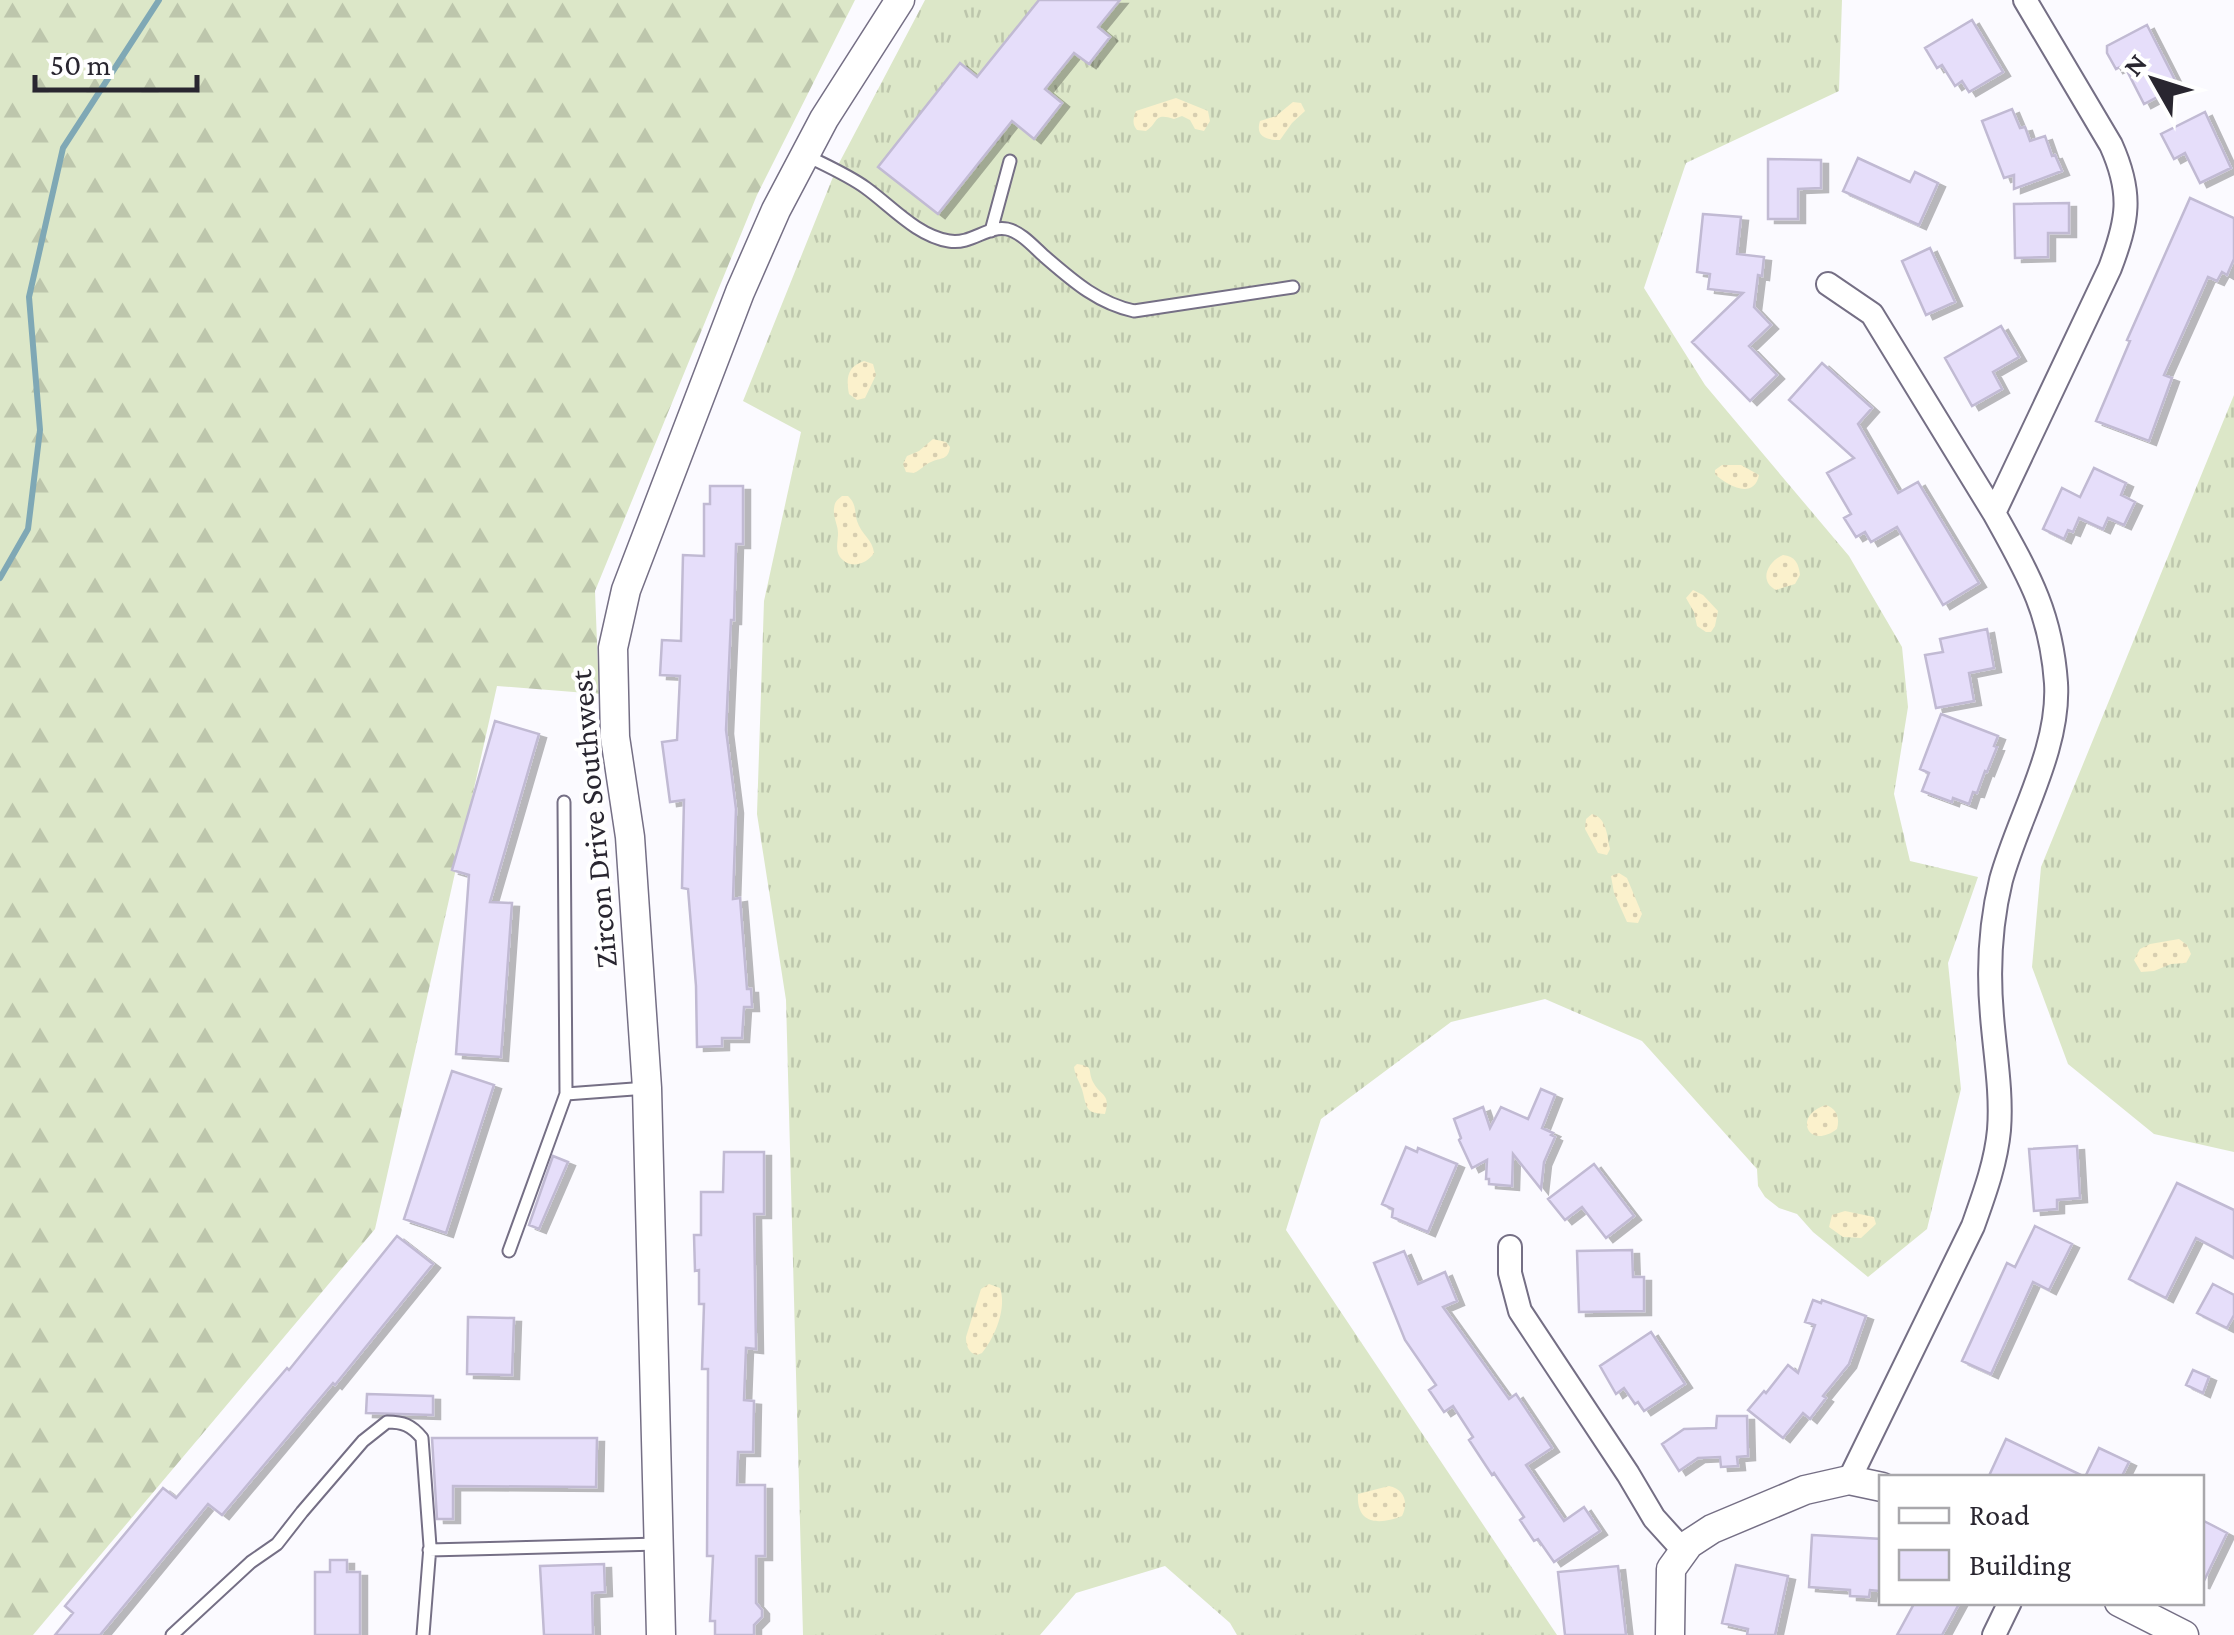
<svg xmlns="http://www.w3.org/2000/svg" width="2234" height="1635" font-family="'Crimson Pro',serif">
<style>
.grass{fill:url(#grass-tufts)}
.forest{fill:url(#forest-firs)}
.sand{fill:url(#sand-dots)}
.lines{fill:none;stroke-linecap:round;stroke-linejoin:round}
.stream{stroke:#7fa8b5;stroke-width:6}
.building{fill:#e6defa;stroke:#c1bad3;stroke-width:2.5;filter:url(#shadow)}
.service-casing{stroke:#756f85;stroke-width:15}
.minor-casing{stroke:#756f85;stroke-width:26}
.tertiary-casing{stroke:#756f85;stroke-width:31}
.service{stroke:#fff;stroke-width:11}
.minor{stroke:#fff;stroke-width:22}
.tertiary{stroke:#fff;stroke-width:28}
.labels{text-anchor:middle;stroke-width:8;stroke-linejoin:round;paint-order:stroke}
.street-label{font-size:32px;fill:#292630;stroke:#fff}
</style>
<defs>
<pattern id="grass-tufts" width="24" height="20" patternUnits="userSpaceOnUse" patternTransform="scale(2.5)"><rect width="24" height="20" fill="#dce7c8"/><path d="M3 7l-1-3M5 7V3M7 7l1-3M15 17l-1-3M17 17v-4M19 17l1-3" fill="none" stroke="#bdc6ac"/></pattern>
<pattern id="forest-firs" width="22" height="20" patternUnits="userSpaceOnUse" patternTransform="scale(2.5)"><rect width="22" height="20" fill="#dce7c8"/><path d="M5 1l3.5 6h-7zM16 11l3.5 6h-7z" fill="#bdc6ac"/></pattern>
<pattern id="sand-dots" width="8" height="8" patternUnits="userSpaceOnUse" patternTransform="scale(2.5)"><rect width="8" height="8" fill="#fbf1cc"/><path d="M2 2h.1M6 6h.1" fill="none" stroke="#d7ceb0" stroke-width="1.8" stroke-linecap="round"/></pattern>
<filter id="shadow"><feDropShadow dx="7" dy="4" stdDeviation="0" flood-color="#0004"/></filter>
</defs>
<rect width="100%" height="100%" fill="#fbfaff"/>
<path class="grass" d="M925,0H1842L1839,91L1686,163L1644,288L1705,385L1849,556L1902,647L1908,707L1894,794L1910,861L1978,877L1948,963L1961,1089L1927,1229L1868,1277L1813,1232L1797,1214L1779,1208L1765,1197L1758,1186L1757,1169L1642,1041L1545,999L1451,1022L1321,1119L1286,1230L1557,1635H1237L1230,1623L1165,1566L1076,1593L1040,1635H803L786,1000L757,814L764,601L801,432L743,401L837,167Z
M2234,395V1152L2154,1134L2068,1064L2032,967L2041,867Z"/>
<path class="forest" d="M0,0H855L757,195L595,591L599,694L497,686L375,1229L33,1635H0Z"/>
<path class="sand" d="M1176,98L1208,111L1210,121L1204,131L1195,129L1190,120L1182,116L1174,119C1153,112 1159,123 1146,131L1137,130C1132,124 1133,119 1136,111Z
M1293,102L1301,103L1305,111L1292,123L1280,140C1267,140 1255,137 1260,121L1276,116Z
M864,361L873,364L876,375L865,398L857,400L849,394C846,378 847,367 864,361Z
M933,439L946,442L950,447C948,461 941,457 931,462C925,464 921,470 914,473L906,472L903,464L907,456L919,451Z
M1741,465L1759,475C1754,500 1727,486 1715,474V470L1722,465Z
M842,496H848C857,505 854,510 857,521C861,534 873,540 874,553C867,564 850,570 840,557C835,550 838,541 838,533C838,525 833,517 834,509C835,501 836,501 842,496Z
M1783,555C1795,556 1799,564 1800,575L1795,584L1776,590C1758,581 1768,561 1783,555Z
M1693,590L1703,595L1718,611L1715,626L1711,632H1706L1697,626L1694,612L1686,598Z
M1592,814C1607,818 1607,836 1610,849L1607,855L1598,853L1585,829L1586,819Z
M1619,873L1627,878L1642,914L1638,923L1627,922L1614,893L1611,876Z
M2179,939L2187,945L2191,954L2186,963L2171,964L2154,971L2141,972L2134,960L2140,949L2150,944Z
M1077,1064C1095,1067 1087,1069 1093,1082C1101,1097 1111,1093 1105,1114C1087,1113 1087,1110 1083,1093C1081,1083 1075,1077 1074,1067Z
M1826,1105C1837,1109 1840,1118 1837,1129C1808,1151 1792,1115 1826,1105Z
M1845,1211L1874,1217L1876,1224L1861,1238L1843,1237L1829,1227L1832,1215Z
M989,1284L1000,1288C1007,1308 995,1337 982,1353L977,1355C968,1353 966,1345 966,1337L981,1289Z
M1389,1486C1404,1489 1409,1502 1402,1516C1380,1525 1356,1525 1358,1494Z"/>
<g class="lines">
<path class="stream" d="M0,578L28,529L40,430L29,297L63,148L159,0"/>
</g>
<path class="building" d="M1039,0H1120L1098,27L1110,37L1089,64L1074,53L1045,89L1062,103L1034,139L1012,121L938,214L878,167L960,63L977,77Z
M1972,20L2003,72L1969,92L1962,81L1955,86L1942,65L1937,68L1925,48Z
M2147,25L2178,86L2144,104L2124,65L2116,69L2107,53V46Z
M2012,109L2020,128L2025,127L2030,141L2045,136L2052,156L2055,155L2062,171L2014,189V175L2004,178L1982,121Z
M2205,112L2231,168L2200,183L2185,153L2174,159L2161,134Z
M1858,158L1910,182L1915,172L1938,183L1919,225L1843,191Z
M1768,159L1821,160V188L1798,189V219H1768Z
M2190,198L2234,218V259L2227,275L2222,272L2217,281L2208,277L2164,375L2172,378L2149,441L2096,421L2130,341L2127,340Z
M2069,203V233H2048V257L2015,258L2014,204Z
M1703,214L1741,217L1737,254L1764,257L1762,276L1758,275L1754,307L1771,325L1749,346L1777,375L1750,401L1692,342L1743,293L1708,289L1710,274L1697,272Z
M1930,248L1955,302L1926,315L1902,261Z
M2001,326L2019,357L1993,372L2002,389L1972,406L1945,358Z
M1822,363L1872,408L1858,424L1898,493L1918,482L1979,583L1943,605L1897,527L1871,542L1865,532L1856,537L1844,518L1851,514L1827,473L1854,458L1789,400Z
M2094,468L2126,483L2121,495L2135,502L2124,525L2108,518L2103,529L2079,518L2073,532L2068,530L2064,539L2043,529L2062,488L2080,497Z
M710,486H743V544H736L734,620H731L726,730L736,809L733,899L740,898L747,989H751L752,1007H744L742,1038H722V1046L697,1047L696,986L688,889L682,888L684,800L670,802L662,742L677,740L680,676L660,675L662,640L681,641L683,555L704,556V504H710Z
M1987,629L1994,668L1969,673L1974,701L1936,708L1925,655L1943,652L1940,639Z
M1941,714L1998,736L1994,746L1997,747L1987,772L1985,771L1977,793L1973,792L1969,804L1953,798L1952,802L1922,791L1929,773L1920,769Z
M495,721L539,734L490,902L512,903L501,1057L456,1054L469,875L452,870Z
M452,1071L494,1085L446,1233L404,1219Z
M1541,1089L1555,1095L1542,1128L1553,1133L1551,1135L1555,1137L1544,1162L1541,1189L1513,1154L1512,1186L1489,1184V1179H1486L1487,1160L1472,1168L1459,1140L1461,1138L1454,1119L1483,1107L1490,1128L1501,1107L1528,1119Z
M2077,1146L2080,1198L2057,1200V1209L2034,1211L2029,1149Z
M1406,1147L1417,1152L1418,1148L1457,1164L1428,1232L1392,1217L1393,1209L1382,1204Z
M724,1152H764V1214H754L756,1349L746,1348L744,1400L754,1401L753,1452H738L737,1485H765V1556H756V1603L762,1610V1617L754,1625V1635H715V1621H710L713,1556H707L708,1369H702L704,1304H699V1270L695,1271L694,1235H701V1192H723Z
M553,1156L568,1162L539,1229L529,1225Z
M1594,1164L1634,1216L1606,1238L1582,1207L1565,1220L1548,1199Z
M2177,1183L2234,1210V1258L2196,1238L2166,1298L2129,1279Z
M2035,1226L2072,1244L2049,1290L2033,1282L1991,1374L1962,1361L2007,1263L2015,1267Z
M397,1236L433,1264L335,1385L333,1383L222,1515L208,1504L100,1635H55L73,1613L65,1606L163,1488L176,1498L287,1368L289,1370Z
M1632,1250L1633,1277H1644V1311L1579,1312L1577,1251Z
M1404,1251L1418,1284L1445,1272L1457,1301L1443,1307L1509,1399L1516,1394L1552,1448L1526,1465L1564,1521L1584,1507L1600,1531L1554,1562L1538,1539L1534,1541L1520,1520L1524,1517L1494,1473L1492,1475L1469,1440L1473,1437L1453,1406L1444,1412L1429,1390L1436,1385L1405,1340L1374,1263Z
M2213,1284L2234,1295V1315L2227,1328L2197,1313Z
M1813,1300L1821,1303L1822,1300L1866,1316L1849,1364L1823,1396L1826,1398L1810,1419L1803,1413L1783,1438L1748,1410L1764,1391L1766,1393L1788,1365L1798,1373L1815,1325L1805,1322Z
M468,1317L514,1318L512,1375L467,1374Z
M1651,1332L1685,1384L1644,1411L1638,1402L1635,1404L1624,1388L1616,1394L1600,1366Z
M2193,1370L2209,1377L2203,1393L2186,1385Z
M367,1394L433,1396V1415L366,1413Z
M1717,1416H1747L1748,1456L1737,1457L1738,1466L1721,1467L1720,1457L1698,1458L1679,1471L1662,1444L1684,1429L1716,1428Z
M432,1438H597L596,1487L453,1486V1519H437Z
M2006,1439L2085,1477L2099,1448L2129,1462L2121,1478H1988Z
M2202,1520L2227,1533L2202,1585Z
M1812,1535L1882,1539L1880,1591L1870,1590L1869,1597L1850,1596V1590L1809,1587Z
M330,1560H347V1572H360V1635H315V1572H330Z
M604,1564L605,1592L592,1593L593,1635H544L540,1566Z
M1736,1565L1788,1576L1775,1635H1747L1748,1629L1722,1623Z
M1618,1566L1626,1635H1565L1558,1572Z
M1915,1602H1960L1942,1635H1897Z"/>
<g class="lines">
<defs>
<path id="service" d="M805,155C825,165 848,175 866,188C891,206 917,236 949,241C971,245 988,225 1007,229C1021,232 1034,247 1044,256C1072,280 1097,303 1134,311L1293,287
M991,231L1010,161
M566,1094L647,1088
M509,1251L566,1094L564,802
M429,1550L658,1544
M172,1635L251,1562L277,1544L302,1512L363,1441L387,1422C403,1422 411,1425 422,1438L430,1546L423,1635"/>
<path id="minor" d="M1828,284L1872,314L1994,513
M1510,1247V1273L1520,1311L1628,1474L1654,1518L1683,1550
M1849,1480L1973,1226C1984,1195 1996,1163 1999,1130C2002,1093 1995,1054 1992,1016C1988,971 1990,925 2001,880C2018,818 2060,749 2056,683C2051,612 2028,574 1994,513L2110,268C2128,220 2133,194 2111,145L2025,0
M1994,1635L2010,1602"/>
<path id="tertiary" d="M2119,1602L2184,1635
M661,1635L647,1088L630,837L615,737L613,648L626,590L740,292L776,210L824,119L900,0
M1670,1635L1671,1569L1689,1544L1712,1529L1805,1490L1849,1480L1882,1487"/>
</defs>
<use href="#service" class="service-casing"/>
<use href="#minor" class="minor-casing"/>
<use href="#tertiary" class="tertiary-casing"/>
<use href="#service" class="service"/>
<use href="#minor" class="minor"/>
<use href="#tertiary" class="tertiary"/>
</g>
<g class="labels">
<g class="street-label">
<text transform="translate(593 819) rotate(-95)" y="11">Zircon Drive Southwest</text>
</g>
</g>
<rect x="1879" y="1475" width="325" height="130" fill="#ffffff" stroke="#a9a8ac" stroke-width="2.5"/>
<rect x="1899" y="1508" width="50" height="15" fill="#ffffff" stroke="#a9a8ac" stroke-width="2.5"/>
<text x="1969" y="1525" font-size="30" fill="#292630">Road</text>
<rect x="1899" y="1550" width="50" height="30" fill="#e6defa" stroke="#a9a8ac" stroke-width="2.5"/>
<text x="1969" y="1575" font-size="30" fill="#292630">Building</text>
<g transform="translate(2154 80) rotate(309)" stroke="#ffffff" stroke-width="8" paint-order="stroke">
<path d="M0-8L18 38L0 25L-18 38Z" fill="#292630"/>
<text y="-15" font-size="28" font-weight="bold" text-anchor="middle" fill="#292630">N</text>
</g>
<path d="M35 75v15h162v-15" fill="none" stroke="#292630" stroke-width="5"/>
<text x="50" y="75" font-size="30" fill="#292630" stroke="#ffffff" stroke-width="8" paint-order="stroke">50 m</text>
</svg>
